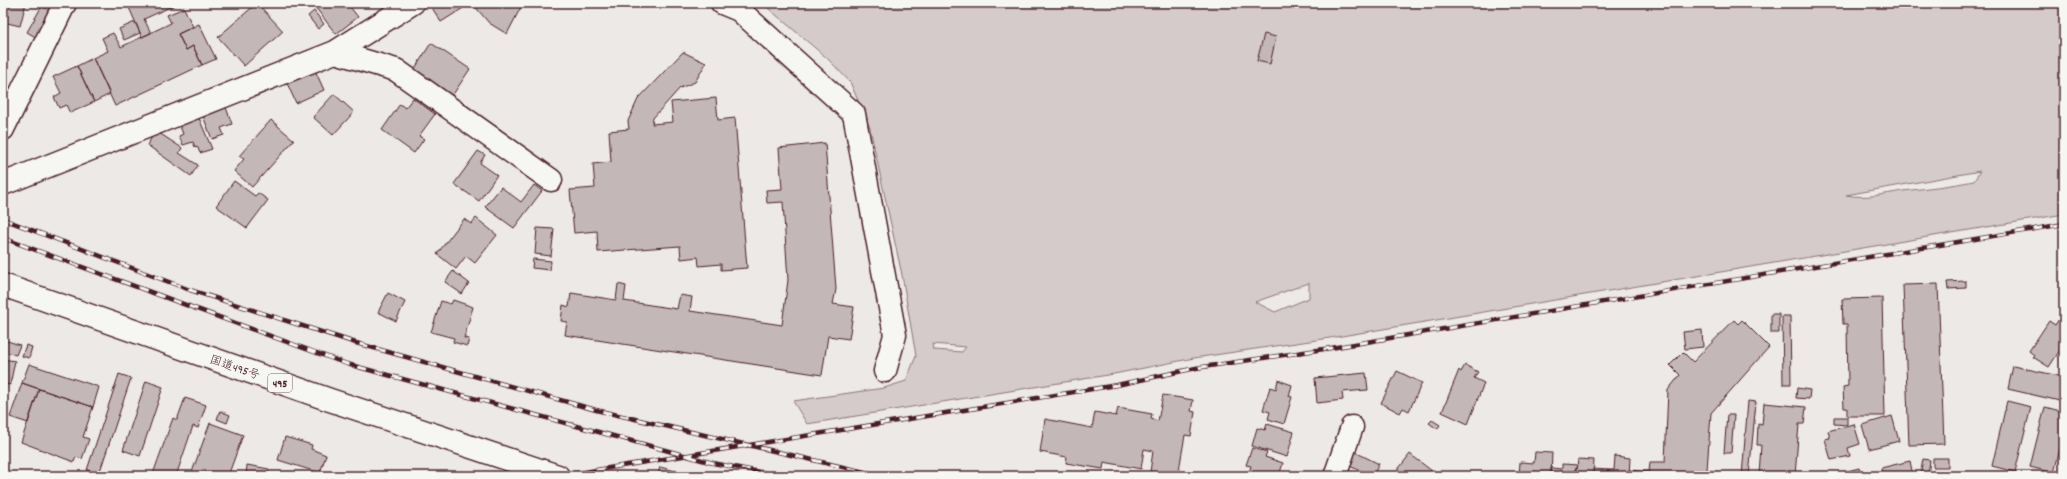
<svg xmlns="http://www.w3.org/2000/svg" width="2067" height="479" font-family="Dekko,'Klee One',sans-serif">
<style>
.green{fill:#d4cbca;stroke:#8f757a;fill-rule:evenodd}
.building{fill:#c4b7b7;stroke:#4a1f2b}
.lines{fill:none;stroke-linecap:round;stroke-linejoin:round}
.minor-casing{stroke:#4a1f2b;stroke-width:25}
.trunk-casing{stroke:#4a1f2b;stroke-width:25}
.minor{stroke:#f6f6f2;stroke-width:22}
.trunk{stroke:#f6f6f2;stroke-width:22}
.rail-casing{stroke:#4a1f2b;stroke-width:4.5}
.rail{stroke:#f6f6f2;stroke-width:3;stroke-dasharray:9;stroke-linecap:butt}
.labels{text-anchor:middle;stroke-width:3;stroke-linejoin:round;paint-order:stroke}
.shield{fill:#f6f6f2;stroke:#7e6067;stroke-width:1}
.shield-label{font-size:11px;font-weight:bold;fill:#4a1f2b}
.street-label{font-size:12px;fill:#4a1f2b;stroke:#f6f6f2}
</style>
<rect width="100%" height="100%" fill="#ece9e6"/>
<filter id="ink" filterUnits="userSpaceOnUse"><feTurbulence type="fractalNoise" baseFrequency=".025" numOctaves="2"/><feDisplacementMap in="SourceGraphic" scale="8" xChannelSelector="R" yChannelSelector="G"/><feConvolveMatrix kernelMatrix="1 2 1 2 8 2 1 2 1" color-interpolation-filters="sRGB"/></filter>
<g filter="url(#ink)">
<path class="green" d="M762,3H2064V214L1330,338L1194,358L1114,374L807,424L793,401L884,388L906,381L916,356L902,275L870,128L850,82L828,59ZM1980,171L1974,181C1950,186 1928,188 1903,191C1883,194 1866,199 1846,195ZM1309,283V298L1275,312L1255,302ZM933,344L966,347L962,352L934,350Z"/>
<path class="building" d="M3,3H26L20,26L3,22Z
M127,3H177V4L144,19L151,33L142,37Z
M257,3L283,31L244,66L218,37Z
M299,3H312L304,9Z
M312,3H347L358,17L336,34Z
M429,3H467L468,5L441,22Z
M523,3L507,34L489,23L473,4Z
M42,6L54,13L39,39L27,32Z
M184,8L193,27L178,34L186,50L193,46L202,65L115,106L93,58L108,51L102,38L113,33L121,47L171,23L167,15Z
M314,11L324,24L318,29L308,16Z
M135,22L140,33L124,40L119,29Z
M199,24L216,59L202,65L193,46L186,50L178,34Z
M1264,34L1276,37L1270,64L1257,61Z
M431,43L470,69L452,96L414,70Z
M683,52L706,63L695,82L680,88L653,118L652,124L673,122L671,102L716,98L718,120L735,118L747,268L721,270V264L699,266L698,257L681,259L680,246L598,252L597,231L574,233L570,190L595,188L593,164L611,162L609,131L629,129L628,121L638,99Z
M93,58L110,94L94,102L77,66Z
M77,66L94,102L70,113L66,105L59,108L54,97L61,93L53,77Z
M314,68L324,90L296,103L286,81Z
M334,94L354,112L333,135L313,117Z
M413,98L435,114L419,136L424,139L414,153L382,130L400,104L405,108Z
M224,102L232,124L221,128L224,135L212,139L203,116Z
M196,111L212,149L200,153L197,146L195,147L193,142L183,145L179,136L183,134L177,119Z
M271,120L294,140L252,187L234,171L244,159L239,156Z
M156,131L182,148L179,153L198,165L191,176L147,145Z
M825,143L836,289L833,304L854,307L849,339L828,336L822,375L565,335L567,322L561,321L563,305L569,307L571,293L616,300L618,284L626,286L624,301L677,309L680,295L692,297L690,311L782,325L788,280L783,202L767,203L766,190L782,189L779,148Z
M478,151L485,155L480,163L497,175L479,201L454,184Z
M234,181L255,196L258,193L268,200L247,228L216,206Z
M534,185L542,191L514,228L485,207L501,187L521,202Z
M476,218L497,235L475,263L466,256L456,269L437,254L464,219L471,224Z
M537,228L554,229L551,256L535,254Z
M533,259L551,261L550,270L532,268Z
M453,271L469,283L462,294L445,282Z
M1966,281V288L1948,289L1947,282Z
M1938,284L1944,444L1909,445L1903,285Z
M388,293L405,302L396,321L378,312Z
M1882,298L1885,416H1847V408H1844L1843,387L1848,386L1847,324H1843L1842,299Z
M453,300L473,307L464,338L469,339L467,346L453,342L454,338L431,332L441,301L451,304Z
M1771,314H1779V333H1771Z
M1782,316H1790L1791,384H1783Z
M2061,316L2064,318V344L2049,367L2033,357L2034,355L2029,351L2049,321L2055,325Z
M1734,320L1738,324L1742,320L1769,347L1711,413L1707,470L1719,472V476H1629V470L1649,472L1650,462H1665L1668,390L1680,375L1670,365L1683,352L1693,362Z
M1702,330L1703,347L1685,349L1683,332Z
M4,340L20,345L16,355L3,351Z
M26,345L32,347L29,358L22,356Z
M3,359L15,361L10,385L7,384L5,394H3Z
M29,364L99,387L93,407L22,383Z
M1465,365L1478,372L1474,378L1484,383L1468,424L1442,412L1459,370L1461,372Z
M2013,366L2064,377V402L2008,389Z
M1397,371L1422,383L1409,411L1403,408L1400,413L1381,403Z
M1366,373L1368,390L1342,392L1343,400L1317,403L1315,378Z
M119,374L131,378L99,474L87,470Z
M1278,380L1292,385L1289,396L1292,397L1284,424L1268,419L1270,412L1263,410L1270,387L1276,389Z
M146,381L163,387L140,456L123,450Z
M22,383L39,389L28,423L10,417Z
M1797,388L1810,390L1809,399L1796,398Z
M39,389L93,407L83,437L89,439L82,459L76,457L74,462L21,442Z
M1163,395L1193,400L1191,411L1195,412L1191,436L1185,435L1178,476L1150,472L1153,451L1144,449L1141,469L1104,462L1103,469L1066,463L1067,457L1040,452L1045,419L1092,428L1095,412L1116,416L1118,408L1152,414L1151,419L1158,421Z
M185,398L206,405L198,428L193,426L176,476L153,474L173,418L177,420Z
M1748,401L1756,402L1749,476H1742Z
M2007,401L2031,407L2015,472L1992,466Z
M1764,403L1806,407L1804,424H1799L1795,476H1759L1761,445H1757L1758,424L1762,425Z
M2045,407L2064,412V432L2054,473L2030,467Z
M220,411L230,415L227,423L217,419Z
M1727,415H1734L1731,453H1724Z
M1892,416L1899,441L1869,449L1862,425Z
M1834,417H1847V425L1834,424Z
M1432,420L1440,425L1437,429L1429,423Z
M210,423L243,435L228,476H202L192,472Z
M1267,424L1294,432L1287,457L1252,446L1257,428L1265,430Z
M1854,424L1860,444L1848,448L1850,456L1831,460L1825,439L1830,438L1828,431Z
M285,437L312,445L311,449L326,455L320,473L278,460Z
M1252,448L1267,452L1265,457L1283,463L1279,476H1248L1251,466L1246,465Z
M1355,452L1379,464L1373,476L1347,465Z
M1535,452L1552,453L1551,476H1519L1520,462L1534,463Z
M1410,454L1437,475L1436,476H1393Z
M1615,456L1630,458L1629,476H1607L1608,470H1614Z
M1933,458H1948V467H1933Z
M1578,459L1594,460L1593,476H1574L1575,469H1577Z
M1923,459L1930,460L1928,476H1920Z
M1910,461L1913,476H1883L1881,468Z
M1562,464L1578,465L1577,469H1575L1574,476H1551V468L1562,469Z
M247,465L269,469L268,476H246Z
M660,467L694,476L658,474Z
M1859,468L1861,476H1829Z
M1593,469L1608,470L1607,476H1593Z"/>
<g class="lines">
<defs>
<path id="minor" d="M722,3L739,10L854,114L895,335L885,371
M335,52L396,70L551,180
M3,129L65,3
M3,184L335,52L413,3
M1335,476L1352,427"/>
<path id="trunk" d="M3,285L330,400L558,476"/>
</defs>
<use href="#minor" class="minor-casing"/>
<use href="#trunk" class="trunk-casing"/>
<use href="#minor" class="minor"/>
<use href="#trunk" class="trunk"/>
<defs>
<path id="rail" d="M3,219L190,290L356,343L596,410L882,476
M3,238L347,364L713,463L781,476
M560,476L1117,385L1196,368L1331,348L2064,224"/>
</defs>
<use href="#rail" class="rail-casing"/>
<use href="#rail" class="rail"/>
</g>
</g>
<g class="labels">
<rect class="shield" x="268" y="374" width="24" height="18" rx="3"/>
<g class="shield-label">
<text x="280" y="387">495</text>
</g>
<g class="street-label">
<text transform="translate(235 367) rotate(19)" y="4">国道495号</text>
</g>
</g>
<rect width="2067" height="479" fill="none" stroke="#f6f6f2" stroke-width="16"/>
<rect x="8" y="8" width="2051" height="463" fill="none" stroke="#4a1f2b" stroke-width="1.5" filter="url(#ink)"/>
</svg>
